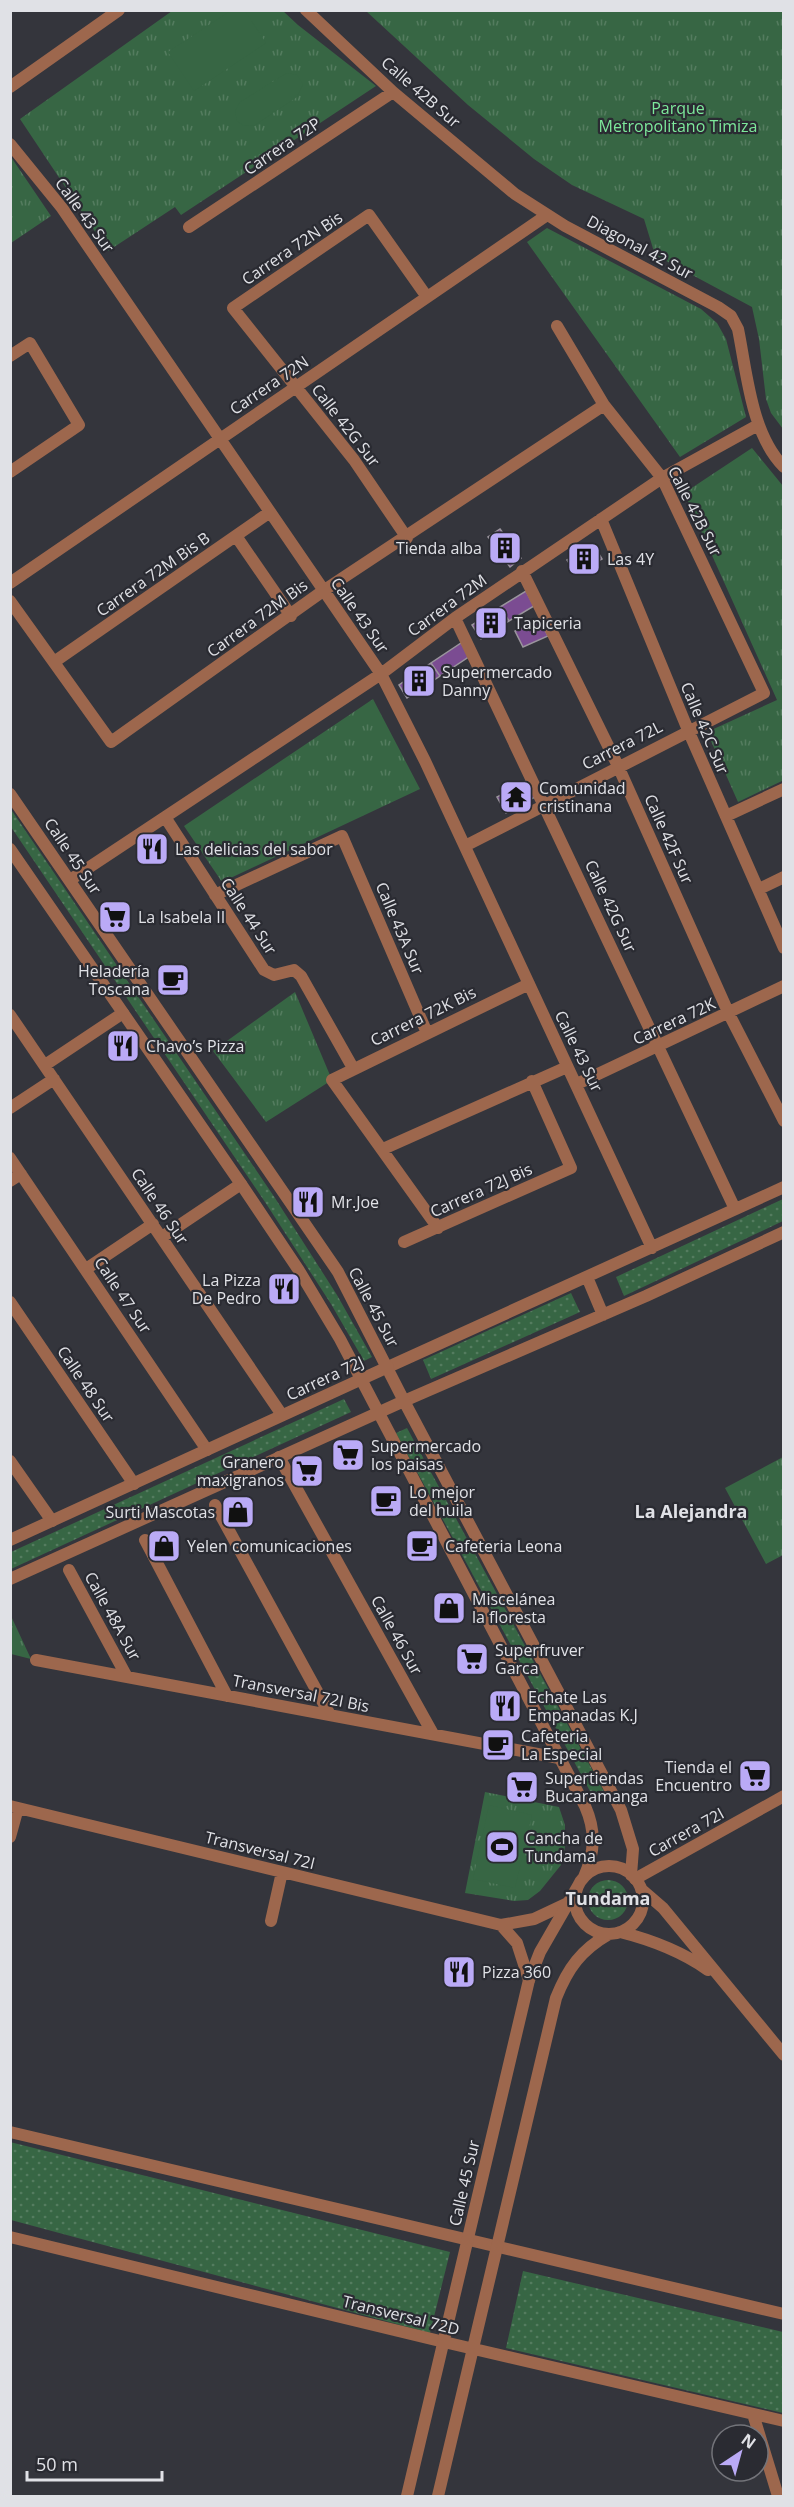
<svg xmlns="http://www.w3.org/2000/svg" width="794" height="2507" font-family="'Open Sans',sans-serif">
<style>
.grass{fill:url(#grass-dots)}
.park{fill:url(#park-tufts)}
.pitch{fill:#376644}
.building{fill:#7b4c92;stroke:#9a959d;stroke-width:1.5}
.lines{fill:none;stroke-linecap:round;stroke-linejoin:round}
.minor{stroke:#9d674d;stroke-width:12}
.tertiary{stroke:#9d674d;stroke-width:12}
.labels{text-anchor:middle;stroke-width:4.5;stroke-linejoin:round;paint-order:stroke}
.street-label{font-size:16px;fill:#e0e1e6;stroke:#2a2b32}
.park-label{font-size:16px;fill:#7de99b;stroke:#2a2b32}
.poi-label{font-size:16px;fill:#e0e1e6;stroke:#2a2b32;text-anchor:start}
.neighbourhood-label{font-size:18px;font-weight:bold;fill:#e0e1e6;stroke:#2a2b32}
</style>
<defs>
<pattern id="grass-dots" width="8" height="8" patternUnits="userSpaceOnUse" patternTransform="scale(1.5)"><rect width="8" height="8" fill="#376644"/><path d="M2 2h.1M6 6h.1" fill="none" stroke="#547c5f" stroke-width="1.8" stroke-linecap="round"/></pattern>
<pattern id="park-tufts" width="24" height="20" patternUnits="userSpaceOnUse" patternTransform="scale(1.5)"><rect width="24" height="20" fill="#376644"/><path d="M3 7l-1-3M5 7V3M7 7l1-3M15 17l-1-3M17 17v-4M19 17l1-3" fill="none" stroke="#547c5f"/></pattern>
</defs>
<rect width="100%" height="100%" fill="#34353c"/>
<path class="grass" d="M10,808L275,1198L337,1295L372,1357L364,1361L331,1304L267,1205L11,827Z
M783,1199V1221L624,1296L616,1277Z
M571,1293L580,1312L431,1379L423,1360Z
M344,1399L351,1412L11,1569V1552Z
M407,1428L608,1799L597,1804L396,1433Z
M588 1900a20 20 0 1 1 40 0a20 20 0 1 1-40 0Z
M10,2142L450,2252L430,2333L11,2220Z
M523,2271L783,2332V2413L506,2348Z"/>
<path class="park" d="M172,11H283L298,25L376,86L181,215L175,207L108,251L20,119Z
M366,11H783V429L771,413L766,399L759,339L752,307L655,255L644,219L572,185L534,159L468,105Z
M11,157L51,216L11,243H10Z
M547,228L701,309L717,323L726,339L746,417L680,457L527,242Z
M752,448L783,486L784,780L738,802L707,732L777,700L684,493Z
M373,699L420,789L222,882L184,826Z
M295,992L332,1080L266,1122L213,1051Z
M783,1457V1555L766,1564L725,1488Z
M11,1616L31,1659L11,1654Z
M485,1792L559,1807L565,1825V1847L561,1865L540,1891L528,1900L514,1901L465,1893Z"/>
<path class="pitch" d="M230,11H245L266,43L194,91L168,52Z
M287,73L297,75L303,84L297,97L255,125L244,126L237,121L235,111L240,102Z
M489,1805L532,1815L515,1888L473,1879Z"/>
<path class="building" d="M500,529L521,558L510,567L488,537Z
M593,544L602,559L576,574L567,560Z
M526,591L534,606L509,621L500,607Z
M500,607L509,621L481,639L472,625Z
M540,620L548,636L523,647L515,631Z
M461,643L470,656L440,676L431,663Z
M431,663L440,676L407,698L399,685Z
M526,781L535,797L506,813L497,797Z"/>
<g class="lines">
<path class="minor" d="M306,10L393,92L515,194L565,226L718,307L731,316L738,329C747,373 751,434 784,467
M10,87L119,10
M10,144L62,208L381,674L425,761L652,1248
M189,227L393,92
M10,356L30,343L79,425L10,472
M601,519L688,730L784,948
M236,536L291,616
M407,538L354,460L233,308L369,215L427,297
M522,571L618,766L729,1014L784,1121
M10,583L547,215
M10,601L111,742L323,591L604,405
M455,618L735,1209
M54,662L270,512
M726,816L784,789
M165,817L264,970L274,975L294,970L301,976L353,1068
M465,846L764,693L662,478L604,405L557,326
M70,880L381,674L455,618L662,478L758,425
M759,889L784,877
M215,895L342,836L427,1033
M10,1015L282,1415
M45,1065L123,1013
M577,1084L784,986
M10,1108L54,1079
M383,1149L567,1067
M10,1158L207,1450
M10,1181L21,1174
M438,1228L332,1080L529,984
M162,1237L241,1184
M404,1242L571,1168L532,1081
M86,1269L153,1224
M587,1277L603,1315
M10,1302L134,1484
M388,1367L784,1187
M404,1401L646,1296L784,1232
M279,1457L433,1734
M10,1461L52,1521
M215,1505L330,1715
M145,1540L227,1696
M69,1570L127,1677
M36,1660L559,1758
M10,1806L501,1925L534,1919L568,1903
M10,1837L18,1808
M635,1879L784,1796
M271,1921L282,1872
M501,1925L517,1943L529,1980
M10,2132L784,2314
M10,2237L444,2342"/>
<path class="tertiary" d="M10,794L338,1272L404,1401L621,1810L633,1849L631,1875
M10,849L241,1184L298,1269L340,1339L585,1806C596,1831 595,1852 584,1877
M10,1540L388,1367
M10,1579L404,1401
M575 1900a34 34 0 1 1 68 0a34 34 0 1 1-68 0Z
M641,1889L663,1908L784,2055
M620,1932C652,1940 681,1951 708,1970
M444,2342L784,2421
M753,2414L778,2496
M407,2496L529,1980L540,1952L578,1886
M438,2496L556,1998C568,1968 581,1950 609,1934"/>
</g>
<defs>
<symbol id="building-square" viewBox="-11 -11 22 22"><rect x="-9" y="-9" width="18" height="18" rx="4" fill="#baaaf6" stroke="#2a2b32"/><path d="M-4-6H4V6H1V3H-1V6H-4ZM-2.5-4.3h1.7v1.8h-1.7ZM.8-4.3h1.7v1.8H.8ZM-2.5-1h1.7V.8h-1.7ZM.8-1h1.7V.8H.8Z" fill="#111"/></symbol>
<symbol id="temple-square" viewBox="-11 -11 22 22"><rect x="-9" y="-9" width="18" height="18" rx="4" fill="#baaaf6" stroke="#2a2b32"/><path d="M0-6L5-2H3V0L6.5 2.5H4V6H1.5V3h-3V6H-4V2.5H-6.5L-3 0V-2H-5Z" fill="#111"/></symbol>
<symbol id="restaurant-square" viewBox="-11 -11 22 22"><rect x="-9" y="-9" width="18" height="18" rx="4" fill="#baaaf6" stroke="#2a2b32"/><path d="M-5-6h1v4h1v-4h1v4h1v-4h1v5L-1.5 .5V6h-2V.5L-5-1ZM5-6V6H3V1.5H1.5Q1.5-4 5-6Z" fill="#111"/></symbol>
<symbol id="supermarket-square" viewBox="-11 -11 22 22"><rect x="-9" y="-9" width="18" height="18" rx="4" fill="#baaaf6" stroke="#2a2b32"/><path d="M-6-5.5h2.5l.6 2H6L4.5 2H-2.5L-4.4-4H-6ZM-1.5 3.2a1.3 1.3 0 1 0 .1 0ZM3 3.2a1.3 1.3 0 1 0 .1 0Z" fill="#111"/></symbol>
<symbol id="cafe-square" viewBox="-11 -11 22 22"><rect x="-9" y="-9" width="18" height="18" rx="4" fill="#baaaf6" stroke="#2a2b32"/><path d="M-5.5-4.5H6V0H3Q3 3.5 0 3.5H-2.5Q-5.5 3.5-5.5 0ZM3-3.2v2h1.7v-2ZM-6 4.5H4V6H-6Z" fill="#111"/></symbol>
<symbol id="shop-square" viewBox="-11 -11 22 22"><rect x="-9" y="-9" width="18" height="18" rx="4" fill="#baaaf6" stroke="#2a2b32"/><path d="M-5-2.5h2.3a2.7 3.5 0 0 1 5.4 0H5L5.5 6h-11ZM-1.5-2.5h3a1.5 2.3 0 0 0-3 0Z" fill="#111"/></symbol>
<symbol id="stadium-square" viewBox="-11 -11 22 22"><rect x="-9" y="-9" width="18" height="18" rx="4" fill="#baaaf6" stroke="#2a2b32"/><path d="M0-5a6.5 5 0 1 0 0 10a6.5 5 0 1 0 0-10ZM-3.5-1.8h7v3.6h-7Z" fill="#111"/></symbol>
</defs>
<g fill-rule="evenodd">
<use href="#building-square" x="486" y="529" width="38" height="38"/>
<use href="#building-square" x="565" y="540" width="38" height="38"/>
<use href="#building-square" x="472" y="604" width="38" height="38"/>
<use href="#building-square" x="400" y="662" width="38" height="38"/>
<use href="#temple-square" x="497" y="778" width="38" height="38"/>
<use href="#restaurant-square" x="133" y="830" width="38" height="38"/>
<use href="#supermarket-square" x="96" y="898" width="38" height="38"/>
<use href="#cafe-square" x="154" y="961" width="38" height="38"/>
<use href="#restaurant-square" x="104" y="1027" width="38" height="38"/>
<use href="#restaurant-square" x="289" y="1183" width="38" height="38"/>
<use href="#restaurant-square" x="265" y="1270" width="38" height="38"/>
<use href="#supermarket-square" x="329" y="1436" width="38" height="38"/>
<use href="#supermarket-square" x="288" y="1452" width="38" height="38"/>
<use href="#cafe-square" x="367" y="1482" width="38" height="38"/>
<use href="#shop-square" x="219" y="1493" width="38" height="38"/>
<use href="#shop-square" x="145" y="1527" width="38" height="38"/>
<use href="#cafe-square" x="403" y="1527" width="38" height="38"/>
<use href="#shop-square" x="430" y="1589" width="38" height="38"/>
<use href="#supermarket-square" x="453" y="1640" width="38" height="38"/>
<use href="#restaurant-square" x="486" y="1687" width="38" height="38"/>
<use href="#cafe-square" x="479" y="1726" width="38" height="38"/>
<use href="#supermarket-square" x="736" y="1757" width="38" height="38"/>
<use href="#supermarket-square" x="503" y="1768" width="38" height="38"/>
<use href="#stadium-square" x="483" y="1828" width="38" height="38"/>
<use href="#restaurant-square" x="440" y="1953" width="38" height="38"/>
</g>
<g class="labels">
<g class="street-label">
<text transform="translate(421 92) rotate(41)" y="6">Calle 42B Sur</text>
<text transform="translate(282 146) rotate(-34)" y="6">Carrera 72P</text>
<text transform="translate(85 215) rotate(54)" y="6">Calle 43 Sur</text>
<text transform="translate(640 247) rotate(28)" y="6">Diagonal 42 Sur</text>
<text transform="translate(292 248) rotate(-34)" y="6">Carrera 72N Bis</text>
<text transform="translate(269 385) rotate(-34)" y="6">Carrera 72N</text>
<text transform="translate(346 425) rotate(52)" y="6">Calle 42G Sur</text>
<text transform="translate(695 511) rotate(63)" y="6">Calle 42B Sur</text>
<text transform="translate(153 574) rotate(-35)" y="6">Carrera 72M Bis B</text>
<text transform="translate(447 605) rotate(-36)" y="6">Carrera 72M</text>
<text transform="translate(360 615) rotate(55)" y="6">Calle 43 Sur</text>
<text transform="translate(257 618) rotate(-36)" y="6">Carrera 72M Bis</text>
<text transform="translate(705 728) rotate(67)" y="6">Calle 42C Sur</text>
<text transform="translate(622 745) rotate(-27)" y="6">Carrera 72L</text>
<text transform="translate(669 839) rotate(66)" y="6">Calle 42F Sur</text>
<text transform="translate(73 856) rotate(56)" y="6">Calle 45 Sur</text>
<text transform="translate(611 906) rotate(65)" y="6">Calle 42G Sur</text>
<text transform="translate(249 916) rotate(57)" y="6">Calle 44 Sur</text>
<text transform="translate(400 928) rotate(67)" y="6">Calle 43A Sur</text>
<text transform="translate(423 1016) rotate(-26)" y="6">Carrera 72K Bis</text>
<text transform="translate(674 1021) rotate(-25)" y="6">Carrera 72K</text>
<text transform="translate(579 1051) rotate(64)" y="6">Calle 43 Sur</text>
<text transform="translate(481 1190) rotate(-24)" y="6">Carrera 72J Bis</text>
<text transform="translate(160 1206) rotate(56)" y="6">Calle 46 Sur</text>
<text transform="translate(123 1295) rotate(56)" y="6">Calle 47 Sur</text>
<text transform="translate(374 1307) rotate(62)" y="6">Calle 45 Sur</text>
<text transform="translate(325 1378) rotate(-25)" y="6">Carrera 72J</text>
<text transform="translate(86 1384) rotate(56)" y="6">Calle 48 Sur</text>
<text transform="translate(113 1616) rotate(61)" y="6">Calle 48A Sur</text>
<text transform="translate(397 1635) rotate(61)" y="6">Calle 46 Sur</text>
<text transform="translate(301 1693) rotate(11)" y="6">Transversal 72I Bis</text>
<text transform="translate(686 1832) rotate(-29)" y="6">Carrera 72I</text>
<text transform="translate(260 1850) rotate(14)" y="6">Transversal 72I</text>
<text transform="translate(464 2183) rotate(-77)" y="6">Calle 45 Sur</text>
<text transform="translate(401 2315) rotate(14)" y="6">Transversal 72D</text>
</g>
<g class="park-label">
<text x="678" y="114">Parque<tspan x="678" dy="18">Metropolitano Timiza</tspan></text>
</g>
<g class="poi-label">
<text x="482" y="554" text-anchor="end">Tienda alba</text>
<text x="607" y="565">Las 4Y</text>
<text x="514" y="629">Tapiceria</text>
<text x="442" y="678">Supermercado<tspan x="442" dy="18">Danny</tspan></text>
<text x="539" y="794">Comunidad<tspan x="539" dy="18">cristinana</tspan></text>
<text x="175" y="855">Las delicias del sabor</text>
<text x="138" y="923">La Isabela II</text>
<text x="150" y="977" text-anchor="end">Heladería<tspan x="150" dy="18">Toscana</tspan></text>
<text x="146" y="1052">Chavo’s Pizza</text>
<text x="331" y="1208">Mr.Joe</text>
<text x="261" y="1286" text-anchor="end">La Pizza<tspan x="261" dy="18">De Pedro</tspan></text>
<text x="371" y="1452">Supermercado<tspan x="371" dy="18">los paisas</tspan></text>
<text x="284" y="1468" text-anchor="end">Granero<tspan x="284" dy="18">maxigranos</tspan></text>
<text x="409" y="1498">Lo mejor<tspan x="409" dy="18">del huila</tspan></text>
<text x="215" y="1518" text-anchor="end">Surti Mascotas</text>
<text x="187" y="1552">Yelen comunicaciones</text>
<text x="445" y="1552">Cafeteria Leona</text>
<text x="472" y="1605">Miscelánea<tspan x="472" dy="18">la floresta</tspan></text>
<text x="495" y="1656">Superfruver<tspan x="495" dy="18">Garca</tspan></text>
<text x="528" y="1703">Echate Las<tspan x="528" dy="18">Empanadas K.J</tspan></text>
<text x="521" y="1742">Cafeteria<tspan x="521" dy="18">La Especial</tspan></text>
<text x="732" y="1773" text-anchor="end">Tienda el<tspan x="732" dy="18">Encuentro</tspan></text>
<text x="545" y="1784">Supertiendas<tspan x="545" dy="18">Bucaramanga</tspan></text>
<text x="525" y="1844">Cancha de<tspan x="525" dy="18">Tundama</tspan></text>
<text x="482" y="1978">Pizza 360</text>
</g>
<g class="neighbourhood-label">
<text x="691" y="1518">La Alejandra</text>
<text x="608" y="1905">Tundama</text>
</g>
</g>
<rect width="794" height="2507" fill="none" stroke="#e0e1e6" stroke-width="24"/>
<g transform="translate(740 2453) rotate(36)"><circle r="28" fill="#2a2b32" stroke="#73747a" stroke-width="1.5"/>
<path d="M0-4.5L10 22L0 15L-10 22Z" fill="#baaaf6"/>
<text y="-9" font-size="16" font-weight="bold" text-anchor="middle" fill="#e0e1e6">N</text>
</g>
<path d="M27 2471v9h135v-9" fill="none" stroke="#e0e1e6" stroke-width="3"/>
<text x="36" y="2471" font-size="18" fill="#e0e1e6" stroke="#2a2b32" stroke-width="4.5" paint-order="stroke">50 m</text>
</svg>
